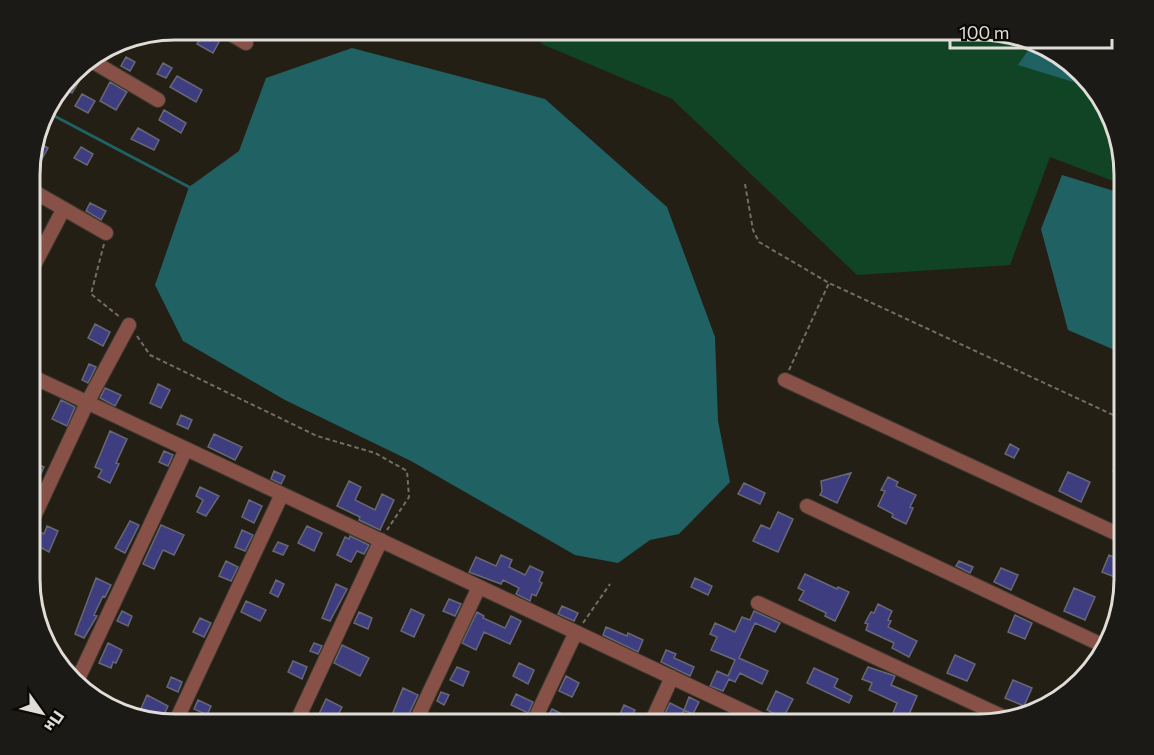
<svg xmlns="http://www.w3.org/2000/svg" width="1154" height="755" font-family="Commissioner,sans-serif">
<style>
.green{fill:#114424}
.water{fill:#206164}
.lines{fill:none;stroke-linecap:round;stroke-linejoin:round}
.stream{stroke:#206164;stroke-width:3}
.building{fill:#3e3d7f;stroke:#676874;stroke-width:1.5}
.minor-casing{stroke:#3e3930;stroke-width:16}
.path{stroke:#726e65;stroke-width:2;stroke-dasharray:4.5 3;stroke-linecap:butt}
.minor{stroke:#875147;stroke-width:14}
.rim{fill:none;stroke:#e0dcd6;stroke-width:3}
</style>
<rect width="100%" height="100%" fill="#241f15"/>
<path class="green" d="M524,30H979L1060,55L1105,103L1124,166V185L1050,157L1010,265L857,275L672,99L544,45Z"/>
<path class="water" d="M1031,46L1060,55L1090,87L1018,65Z
M352,48L545,99L667,207L715,337L718,421L730,482L679,534L650,540L618,563L575,555L411,461L285,400L183,341L155,285L189,187L239,151L266,78Z
M1062,175L1124,194V354L1068,330L1041,229Z"/>
<g class="lines">
<path class="stream" d="M45,111L189,187"/>
</g>
<path class="building" d="M205,31L220,40L213,53L197,44Z
M126,57L135,62L130,71L121,66Z
M163,63L172,68L166,78L157,74Z
M79,67L86,70L72,93L63,88Z
M177,76L202,90L196,102L170,87Z
M110,82L127,92L116,110L100,101Z
M82,94L95,101L88,113L75,106Z
M164,110L186,123L181,133L159,120Z
M138,128L159,140L154,150L131,139Z
M36,141L48,148L39,164L31,159Z
M81,147L93,154L87,165L74,158Z
M90,203L106,211L101,220L86,211Z
M95,324L110,332L103,346L88,338Z
M89,364L96,367L88,383L82,380Z
M158,384L170,390L161,408L150,403Z
M105,388L121,395L115,406L100,398Z
M61,400L75,407L67,426L52,419Z
M181,415L192,420L188,429L177,424Z
M110,431L127,439L116,463L119,464L110,483L98,477L102,470L95,467Z
M214,434L242,447L235,460L208,447Z
M1010,444L1019,449L1014,458L1005,454Z
M1124,447V476L1113,471Z
M164,451L173,455L168,466L159,462Z
M31,462L44,467L39,478L31,475Z
M274,471L285,476L281,484L271,479Z
M1068,472L1090,482L1081,502L1059,491Z
M851,473L837,503L820,495L822,491L821,481Z
M888,477L898,482L896,486L916,495L910,507L913,508L906,524L892,517L893,514L878,506L885,491L881,490Z
M349,481L361,487L355,500L375,510L382,494L394,500L380,530L359,520L360,517L337,506Z
M744,483L765,493L760,504L738,494Z
M200,487L219,496L206,516L197,512L203,500L196,496Z
M249,500L262,506L254,523L242,517Z
M778,512L793,519L778,552L753,541L761,525L770,529Z
M130,521L139,525L125,553L115,548Z
M161,525L184,535L174,555L163,550L154,569L143,564Z
M47,526L58,531L49,552L38,546L40,543L34,540L38,531L44,534Z
M307,526L322,533L314,551L298,543Z
M242,530L253,535L245,551L235,547Z
M350,536L369,545L364,554L357,551L351,562L337,555L345,537L349,539Z
M278,542L288,546L283,555L273,551Z
M1122,546H1124V570L1120,579L1102,572L1109,555L1116,558Z
M501,555L512,560L509,567L525,575L530,566L543,572L539,581L542,583L536,596L532,594L530,601L516,594L519,588L503,580L501,584L469,572L476,557L496,566Z
M226,561L238,567L231,581L219,576Z
M959,561L973,567L970,573L956,566Z
M1001,568L1018,575L1011,590L994,582Z
M805,574L837,589L838,587L849,592L835,621L825,616L826,613L799,600L804,591L798,588Z
M96,578L111,585L105,597L103,596L94,615L97,616L84,638L75,634Z
M695,578L712,586L708,595L691,587Z
M276,580L284,584L278,597L270,593Z
M336,584L347,589L330,621L322,618Z
M1074,588L1095,597L1085,620L1064,611Z
M449,599L461,604L455,616L443,611Z
M246,601L266,610L260,621L241,612Z
M878,604L892,611L888,620L891,621L888,627L917,641L909,657L892,648L894,643L866,630L868,624L865,623L871,612L874,613Z
M562,606L578,613L574,621L558,614Z
M411,609L424,615L414,637L401,631Z
M122,611L132,616L128,626L117,621Z
M754,611L780,623L775,632L755,623L739,658L768,671L762,684L740,673L735,682L729,679L723,691L710,686L717,671L728,676L735,660L711,650L717,637L710,634L715,623L735,632L742,617L750,620Z
M359,612L372,618L368,629L354,623Z
M477,612L484,616L483,618L505,628L511,616L521,621L510,644L484,632L476,650L462,643Z
M1015,615L1032,623L1025,639L1008,632Z
M200,618L211,623L204,637L193,632Z
M606,627L627,636L628,633L643,640L638,652L603,635Z
M108,643L122,650L116,663L113,662L111,668L99,663Z
M314,643L322,646L318,654L310,651Z
M342,645L369,658L360,676L334,663Z
M666,650L676,654L674,658L694,667L690,676L661,662Z
M955,655L975,664L967,681L947,673Z
M293,661L307,667L302,679L288,672Z
M519,663L534,670L528,684L513,676Z
M457,667L469,672L463,686L450,680Z
M868,667L895,676L891,685L917,696L907,719L893,713L897,703L869,690L872,683L862,679Z
M814,668L838,679L834,687L852,696L849,703L807,683Z
M566,676L579,683L572,697L559,691Z
M171,677L182,682L178,692L167,687Z
M1013,680L1032,688L1024,706L1005,698Z
M403,688L418,695L407,718L403,716L401,719L392,715Z
M776,691L793,699L783,718L767,710Z
M441,692L449,695L444,705L437,701Z
M516,694L533,702L528,713L511,705Z
M147,695L168,706L161,721L140,711Z
M689,697L699,702L693,714L684,710Z
M326,699L342,707L333,725H314Z
M198,700L211,706L207,715L194,709Z
M670,703L684,710L678,722L664,715Z
M624,705L635,710L631,719L620,714Z
M552,709L568,717L565,725L547,718Z"/>
<g class="lines">
<defs>
<path id="minor" d="M224,30L246,43
M90,60L158,100
M31,190L106,233
M31,271L63,210
M31,376L773,725
M785,380L1124,537
M807,506L1104,646
M31,523L87,403L129,325
M758,603L1008,719
M77,681L186,449
M174,725L282,494
M295,725L381,540
M414,725L479,587
M532,725L576,632
M650,725L672,677"/>
</defs>
<use href="#minor" class="minor-casing"/>
<path class="path" d="M745,184L753,230L759,242L829,283L1124,420
M104,244L91,294L121,318
M137,336L150,355L317,436L375,453L407,471L409,497L387,530
M789,370L829,283
M583,623L610,584"/>
<use href="#minor" class="minor"/>
</g>
<path d="M0 0H1154V755H0ZM175 40H979A135 135 0 0 1 1114 175V579A135 135 0 0 1 979 714H175A135 135 0 0 1 40 579V175A135 135 0 0 1 175 40Z" fill="#1c1a17" fill-rule="evenodd"/>
<path class="rim" d="M175 40H979A135 135 0 0 1 1114 175V579A135 135 0 0 1 979 714H175A135 135 0 0 1 40 579V175A135 135 0 0 1 175 40Z"/>
<g transform="translate(42 713) rotate(124)" stroke="#0b0906" stroke-width="4.5" paint-order="stroke">
<path d="M0-4.5L10 22L0 15L-10 22Z" fill="#e0dcd6"/>
<text y="-9" font-size="16" font-weight="bold" text-anchor="middle" fill="#e0dcd6">Пн</text>
</g>
<path d="M950 39v9h162v-9" fill="none" stroke="#e0dcd6" stroke-width="3"/>
<text x="959" y="39" font-size="18" fill="#e0dcd6" stroke="#0b0906" stroke-width="4.5" paint-order="stroke">100 m</text>
</svg>
